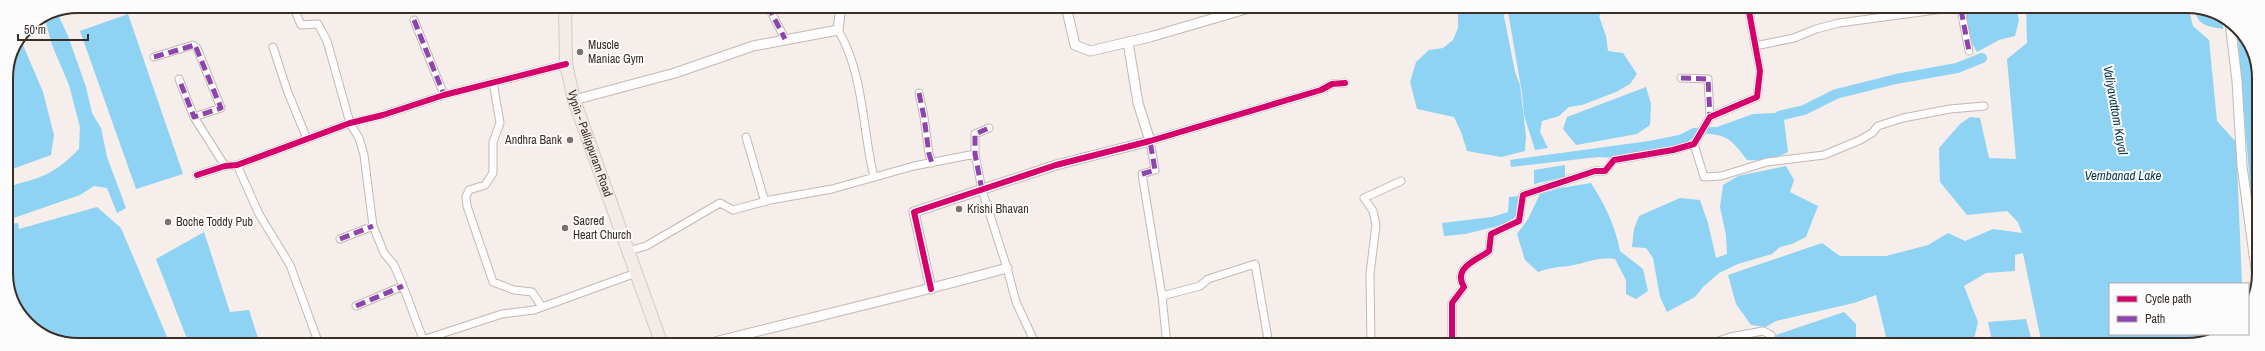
<svg xmlns="http://www.w3.org/2000/svg" width="2265" height="351" font-family="'Archivo Narrow',sans-serif">
<style>
.water{fill:#8ed3f4}
.lines{fill:none;stroke-linecap:round;stroke-linejoin:round}
.canal{stroke:#8ed3f4;stroke-width:10}
.minor-casing{stroke:#c3b9b4;stroke-width:9}
.tertiary-casing{stroke:#c3b9b4;stroke-width:11}
.primary-casing{stroke:#d1cbc9;stroke-width:14}
.minor{stroke:#fefcfc;stroke-width:7}
.tertiary{stroke:#fefcfc;stroke-width:9}
.primary{stroke:#f3ebe7;stroke-width:12}
.quiet{stroke:#8e44ad;stroke-width:5;stroke-dasharray:10 5;stroke-linecap:butt}
.cycleway-casing{stroke:#fcfcfc;stroke-width:8}
.cycleway{stroke:#d6006c;stroke-width:6}
.poi-dot{fill:#7c716c;stroke:#fcfcfc;stroke-width:1.5}
.labels{text-anchor:middle;stroke-width:4;stroke-linejoin:round;paint-order:stroke}
.poi-label{font-size:12px;fill:#3b2d28;stroke:#fcfcfc;text-anchor:start}
.street-label{font-size:12px;fill:#3b2d28;stroke:#fcfcfc}
.water-label{font-size:13px;font-style:italic;fill:#07364a;stroke:#fcfcfc}
.rim{fill:none;stroke:#3b2d28;stroke-width:2}
</style>
<rect width="100%" height="100%" fill="#f6eeea"/>
<path class="water" d="M1458,6H1502L1515,72L1520,85L1526,136L1525,151L1501,157L1467,151L1461,132L1454,117L1417,109L1410,82L1416,62L1429,50L1443,48L1453,40L1458,28Z
M1507,6H1608L1599,16L1606,36L1608,51L1623,53L1637,74L1630,84L1616,92L1582,105L1569,107L1559,116L1542,121L1540,132L1548,148L1535,150L1524,115L1522,93Z
M1957,7H2016L2019,20L2015,36L1999,40L1977,52L1965,31Z
M2026,7H2188L2193,26L2209,40L2217,121L2236,142L2242,284H2110V334H2216L2187,345H2042L2023,253L2015,255V271L1986,273L1964,286L1978,322L1973,343L1966,345H1888L1876,295L1854,303L1776,321L1766,327L1751,325L1736,304L1728,275L1822,243L1840,256H1886L1928,245L1948,233L1965,241L1993,229L2022,233L2018,222L2007,211L1967,215L1940,182L1939,148L1960,124L1970,117L1980,118L1989,158L2016,159L2007,59L2027,43Z
M2194,7L2223,19V29C2207,26 2197,26 2194,7Z
M56,10L68,36L86,87L92,113L101,128L107,157L126,208L117,213L107,188L94,186L80,195L8,220L7,187C42,177 52,176 79,149L80,127L69,85L52,45L44,16Z
M128,14L183,174L136,189L80,31Z
M2237,28L2258,64V233H2254Z
M20,38L43,92L54,135L51,155L7,171L6,78L12,50Z
M1646,87L1651,104L1650,125L1637,134L1576,145L1563,129L1567,117Z
M1774,113L1784,120L1788,152C1776,159 1761,161 1747,160C1730,137 1727,135 1699,133L1679,148L1618,158L1598,157L1511,167L1510,160L1649,141L1679,135L1693,128L1717,127L1753,114Z
M1565,165V177L1534,184V170Z
M1786,166L1794,180L1790,192L1818,206L1806,237L1792,244L1780,247L1772,254L1738,264L1719,273L1703,287L1695,297L1667,312L1660,297L1653,258L1646,248L1632,247L1634,229L1639,216L1680,198L1700,200L1708,223L1716,258L1727,254L1726,235L1720,207L1723,185L1738,176Z
M1591,183C1605,205 1615,225 1620,251L1643,269L1648,291L1636,299L1626,294V280L1615,259C1594,257 1588,263 1569,266C1557,267 1549,268 1538,272L1525,260L1517,234L1528,219L1540,194L1560,188Z
M1518,196L1517,213L1511,223L1465,234L1444,236L1442,223L1492,217L1508,212L1509,197Z
M97,207L121,228L170,344H69L31,327L8,291V224L18,223L19,229Z
M204,232L230,312L249,310L260,344H189L156,259Z
M1844,312L1856,324V345H1779L1776,335Z
M2026,319L2033,345H1993L1988,322Z"/>
<g class="lines">
<path class="canal" d="M1779,116L1804,110L1836,94L1896,79L1957,68L1982,58"/>
<defs>
<path id="minor" d="M293,6L301,25L318,24L327,41L350,123L359,138L364,155L373,226L384,253L394,265L403,286L423,339
M728,6H734
M768,6L785,39
M77,9L85,6
M414,20L444,95
M838,30C864,73 862,129 874,177
M1755,46L1794,38L1816,29L1839,23L1943,9L1961,10L1969,51
M273,47L287,90L307,139
M154,57L193,45L197,48L221,108L194,117
M1681,78L1708,79L1710,117
M179,79L194,117L225,166
M493,82L500,123L493,142V173L485,185L469,190L466,197L467,206L493,282L514,290L532,292L542,307
M919,93L924,117L929,154L932,163
M989,128L975,134V154L982,190L1007,268L1016,302L1036,345
M746,137L765,202
M1694,144L1704,177L1721,176L1767,162L1824,155L1860,140L1872,133L1878,126L1903,118L1950,109L1984,106
M237,165L259,214L290,265L319,344
M197,175L225,166L237,165L350,123L383,115L444,95L566,64
M340,239L373,226
M628,251L646,246L720,203L733,210L770,200L832,189L914,166L975,154
M1162,296L1200,286L1208,279L1255,264L1269,345
M356,306L403,286
M407,345L502,314L534,310L636,273
M1167,345L1162,296L1142,174L1155,170L1150,141L1321,90L1332,84L1345,83
M1371,345L1370,274L1376,225L1373,211L1364,198L1401,181
M1452,345V303L1464,287C1452,267 1478,260 1489,251L1491,234L1519,221L1523,195L1595,171H1605L1614,160L1673,150L1694,144L1710,117L1757,97L1760,71L1748,6
M1707,345L1730,337L1763,331L1771,335L1772,345"/>
<path id="tertiary" d="M1066,6L1075,45L1090,51L1150,37L1256,6
M2230,22L2237,81L2242,166L2258,284
M574,100L675,73L753,46L838,30L841,6
M931,289L914,212L1056,165L1150,141L1138,103L1128,42
M703,345C804,319 906,296 1007,268"/>
<g id="primary">
<path id="s1" d="M565,6L566,64L574,100L662,345"/>
</g>
</defs>
<use href="#minor" class="minor-casing"/>
<use href="#tertiary" class="tertiary-casing"/>
<use href="#primary" class="primary-casing"/>
<use href="#minor" class="minor"/>
<use href="#tertiary" class="tertiary"/>
<use href="#primary" class="primary"/>
<path class="quiet" d="M728,6H734
M768,6L785,39
M1961,10L1969,51
M414,20L444,95
M154,57L195,45L221,108L194,117L179,79
M1681,78L1708,79L1710,117
M919,93L924,117L929,154L932,163
M1142,174L1155,170L1150,141
M982,190L975,154V134L989,128
M340,239L373,226
M356,306L403,286"/>
<defs>
<path id="cycleway" d="M197,175L225,166L237,165L350,123L383,115L444,95L566,64
M931,289L914,212L1056,165L1150,141L1321,90L1332,84L1345,83
M1452,345V303L1464,287C1452,267 1478,260 1489,251L1491,234L1519,221L1523,195L1595,171H1605L1614,160L1673,150L1694,144L1710,117L1757,97L1760,71L1748,6"/>
</defs>
<use href="#cycleway" class="cycleway-casing"/>
<use href="#cycleway" class="cycleway"/>
</g>
<g class="poi-dot">
<circle cx="580" cy="52" r="4"/>
<circle cx="570" cy="140" r="4"/>
<circle cx="959" cy="209" r="4"/>
<circle cx="168" cy="222" r="4"/>
<circle cx="565" cy="228" r="4"/>
</g>
<g class="labels">
<g class="poi-label">
<text x="588" y="49">Muscle<tspan x="588" dy="14">Maniac Gym</tspan></text>
<text x="562" y="144" text-anchor="end">Andhra Bank</text>
<text x="967" y="213">Krishi Bhavan</text>
<text x="573" y="225">Sacred<tspan x="573" dy="14">Heart Church</tspan></text>
<text x="176" y="226">Boche Toddy Pub</text>
</g>
<g class="street-label">
<text dy="4" stroke="none"><textPath href="#s1" startOffset="141">Vypin - Pallippuram Road</textPath></text>
</g>
<g class="water-label">
<text transform="translate(2116 110) rotate(80)" y="5">Valiyavattom Kayal</text>
<text x="2123" y="180">Vembanad Lake</text>
</g>
</g>
<path d="M0 0H2265V351H0ZM78 13H2187A65 65 0 0 1 2252 78V273A65 65 0 0 1 2187 338H78A65 65 0 0 1 13 273V78A65 65 0 0 1 78 13Z" fill="#fcfcfc" fill-rule="evenodd"/>
<path class="rim" d="M78 13H2187A65 65 0 0 1 2252 78V273A65 65 0 0 1 2187 338H78A65 65 0 0 1 13 273V78A65 65 0 0 1 78 13Z"/>
<rect x="2109" y="283" width="140" height="52" fill="#fcfcfc" stroke="#afa9a7"/>
<rect x="2117" y="296" width="20" height="6" fill="#d6006c" stroke="#afa9a7"/>
<text x="2145" y="303" font-size="12" fill="#3b2d28">Cycle path</text>
<rect x="2117" y="316" width="20" height="6" fill="#8e44ad" stroke="#afa9a7"/>
<text x="2145" y="323" font-size="12" fill="#3b2d28">Path</text>
<path d="M18 34v6h70v-6" fill="none" stroke="#3b2d28" stroke-width="2"/>
<text x="24" y="34" font-size="12" fill="#3b2d28" stroke="#fcfcfc" stroke-width="3" paint-order="stroke">50 m</text>
</svg>
